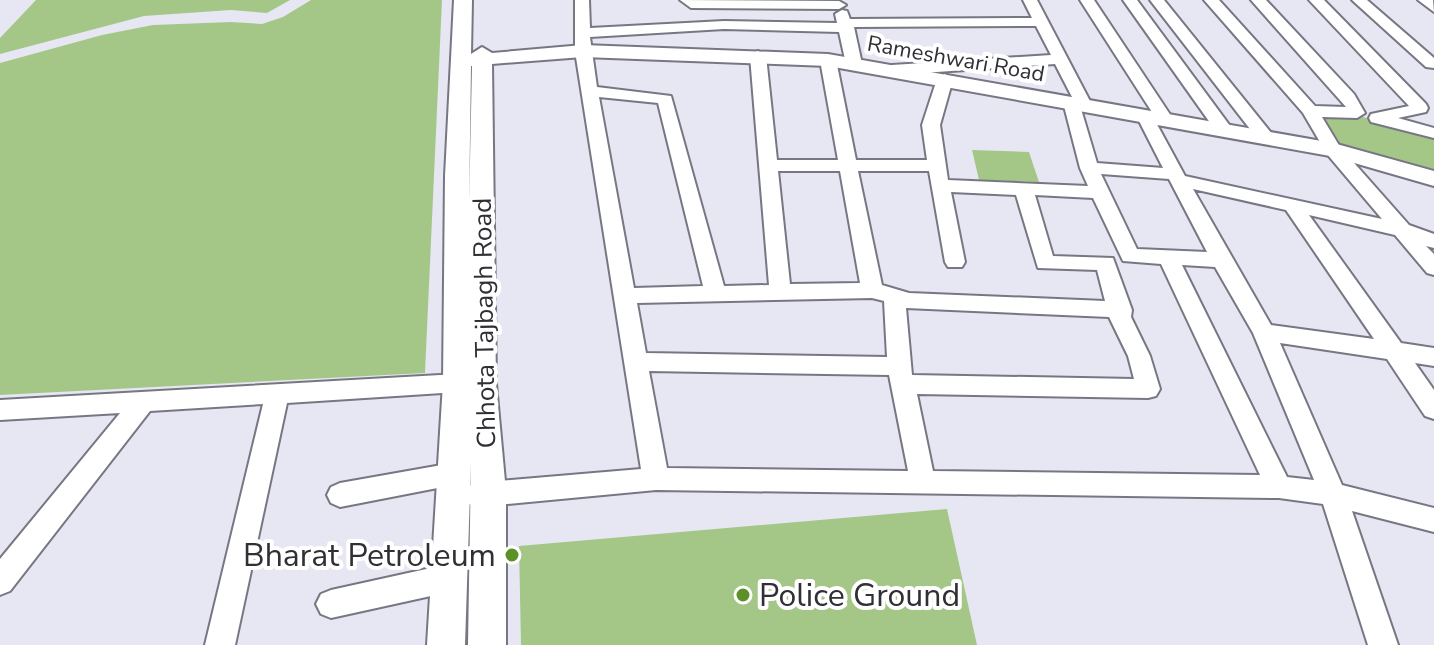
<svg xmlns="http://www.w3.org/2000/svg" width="1434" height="645" font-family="'Nunito Sans',sans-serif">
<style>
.green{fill:#a4c788}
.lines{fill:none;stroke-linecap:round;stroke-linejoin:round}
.minor-casing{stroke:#777783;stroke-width:4}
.major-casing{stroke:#777783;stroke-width:4}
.minor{fill:#fff;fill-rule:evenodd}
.major{fill:#fff;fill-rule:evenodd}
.poi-dot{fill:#5e9028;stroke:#fff;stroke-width:3}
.labels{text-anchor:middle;stroke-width:8;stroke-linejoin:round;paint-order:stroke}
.far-street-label{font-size:22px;fill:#2f2f34;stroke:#fff}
.street-label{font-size:26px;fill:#2f2f34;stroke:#fff}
.near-poi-label{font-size:32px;fill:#2f2f34;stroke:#fff;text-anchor:end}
</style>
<rect width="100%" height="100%" fill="#e7e7f4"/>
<path class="green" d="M36,0H290L267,13L231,10L144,16L0,54V38Z
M311,0H442L425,373L0,395V63L102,35L153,25L231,22L262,24L283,17Z
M1317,114L1359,116L1434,135V176L1337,148Z
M972,150L1029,152L1039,182L979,180Z
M947,509L977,645H521L519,546Z"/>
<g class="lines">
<defs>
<path id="minor" d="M575,0H589L590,28L724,21L837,23L835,14L842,10L847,11L850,19L1032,18L1023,0H1037L1092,105L1081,109L1097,163L1163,168L1137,117L1145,112L1153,117L1185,176L1382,219L1327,154L1303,113L1204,0H1219L1315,106L1346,107L1251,0H1266L1354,94L1365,113L1357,118L1322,117L1340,147L1409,225L1434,234V248L1426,246L1434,254V275L1427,273L1395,235L1309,215L1401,343L1434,348V366L1415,363L1434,390V419L1425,416L1387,359L1280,343L1342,485L1434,508V532L1352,511L1398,645H1368L1323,504L1279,498L656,490L476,507L467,503L463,495L467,487L476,483L641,469L575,51ZM1036,26L1051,55L892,65L884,70L892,75L1055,64L1072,97L1063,102L1080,168L1088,186L948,180L940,125L953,79L945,74L937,79L922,125L927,160H856L836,60L828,55L820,60L838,160H777L766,56L758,51L753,53L750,56L769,285L724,286L671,96L597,87L590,37L724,29L839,32L846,64L854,69L862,64L854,27ZM599,97L658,103L703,286L634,288ZM778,171H840L860,283L790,284ZM858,171H929L945,262L948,267H962L965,262L951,192L1016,195L1038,268L1097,270L1105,301L909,293L882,285ZM1101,174L1169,179L1207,252L1137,249ZM1193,189L1286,210L1374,339L1271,325ZM1035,195L1093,198L1123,261L1161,264L1260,475L933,471L917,394L1148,398L1156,396L1160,389L1150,356L1131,317L1132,310L1113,258L1053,256ZM1182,265L1215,267L1253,333L1314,480L1287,477ZM872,298L884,301L887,357L646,353L637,303ZM906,308L1109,317L1128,356L1134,379L912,375ZM649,371L889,375L908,471L667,468Z
M680,0L839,1L846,5L839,9L691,8Z
M1080,0H1094L1173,119L1171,123H1159Z
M1123,0H1137L1230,126L1233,130L1230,134H1218Z
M1150,0H1164L1272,134L1275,138L1272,142H1260Z
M1309,0H1324L1426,104L1428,108L1426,112L1398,118L1434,128V138L1371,122L1369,118L1371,114L1409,106Z
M1352,0H1367L1434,58V68L1426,67Z
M1418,0H1433L1434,12Z
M458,374L466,376L470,383L466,390L458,392L287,403L235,645H205L263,404L150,411L10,591L0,595V559L120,413L0,420V400Z
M453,463L462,466L466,474L462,482L453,485L340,507L331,503L327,495L331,487L340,483Z
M449,564L459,568L463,578L459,588L449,592L331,618L321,614L316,604L321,594L331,590Z"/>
<path id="major" d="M454,0H472L471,54L482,47L492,53L583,45L828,54L1333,143L1434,171V186L1330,156L828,66L583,57L492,64L496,384L506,492V645H468L471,462L465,645H427L443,383L445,176ZM471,66H472L469,208Z"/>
</defs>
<use href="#minor" class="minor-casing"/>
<use href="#major" class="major-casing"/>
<use href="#minor" class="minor"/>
<use href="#major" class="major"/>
</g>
<g class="poi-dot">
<circle cx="512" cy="555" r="8"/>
<circle cx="743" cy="595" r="8"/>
</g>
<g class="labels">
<g class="far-street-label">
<text transform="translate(956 58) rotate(10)" y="8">Rameshwari Road</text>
</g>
<g class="street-label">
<text transform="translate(484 323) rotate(-91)" y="9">Chhota Tajbagh Road</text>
</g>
<g class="near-poi-label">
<text x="496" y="566">Bharat Petroleum</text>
<text x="759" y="606" text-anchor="start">Police Ground</text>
</g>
</g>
</svg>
